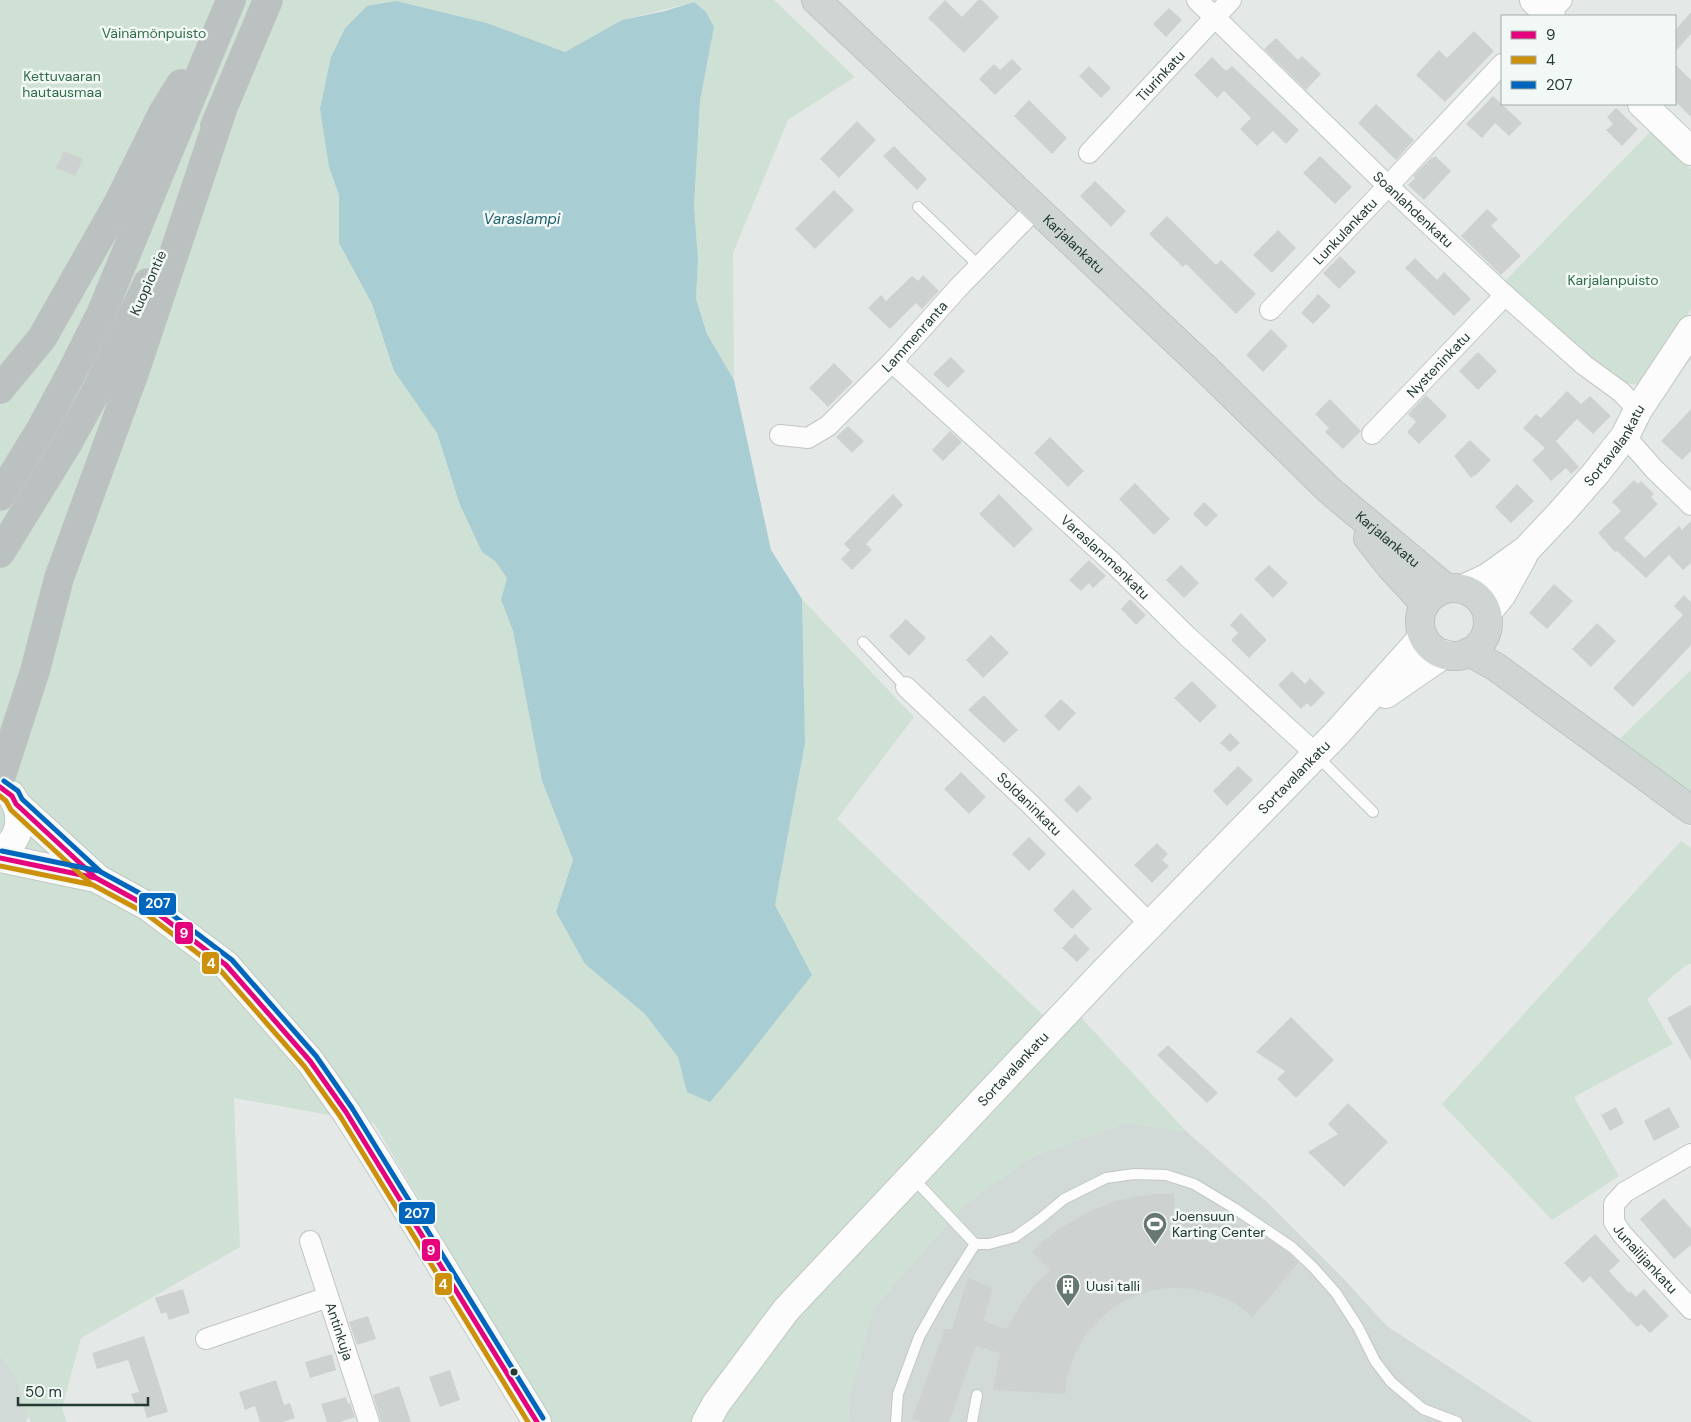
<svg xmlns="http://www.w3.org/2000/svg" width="1691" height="1422" font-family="'DM Sans',sans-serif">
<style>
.built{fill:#d2dad7}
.green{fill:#cfe1d4}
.water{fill:#a8cdd3}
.building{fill:#cdd2d0}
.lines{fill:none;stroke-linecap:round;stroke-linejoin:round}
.lane-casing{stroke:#c1c6c4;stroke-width:12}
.street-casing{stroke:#c1c6c4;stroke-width:22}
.secondary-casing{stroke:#c0c7c4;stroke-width:30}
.primary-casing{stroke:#bdc4c2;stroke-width:30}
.highway-casing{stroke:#bdc4c2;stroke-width:30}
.lane{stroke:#fbfcfb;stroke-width:10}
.street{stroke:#fbfcfb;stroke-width:20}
.secondary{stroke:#fbfcfb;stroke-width:28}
.primary{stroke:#ced5d3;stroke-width:28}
.highway{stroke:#bbc1c0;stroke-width:28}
.bus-1-casing{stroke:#f2f8f5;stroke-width:9}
.bus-2-casing{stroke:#f2f8f5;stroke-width:9}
.bus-3-casing{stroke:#f2f8f5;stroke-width:9}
.bus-1{stroke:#e5007d;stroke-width:5}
.bus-2{stroke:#cd900a;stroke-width:5}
.bus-3{stroke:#0065bd;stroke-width:5}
.bus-dot{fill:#243a34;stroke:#f2f8f5;stroke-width:2}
.labels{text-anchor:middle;stroke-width:5;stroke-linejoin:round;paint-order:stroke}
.park-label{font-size:14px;fill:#316e49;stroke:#f2f8f5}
.street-label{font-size:14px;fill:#243a34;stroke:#f2f8f5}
.poi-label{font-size:14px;fill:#243a34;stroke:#f2f8f5;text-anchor:start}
.water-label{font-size:15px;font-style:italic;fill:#236371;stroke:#f2f8f5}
.line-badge{stroke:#f2f8f5;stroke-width:2}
.badge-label{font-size:14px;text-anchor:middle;font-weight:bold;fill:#fff}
</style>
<rect width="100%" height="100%" fill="#e4e9e7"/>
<path class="built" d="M1125,1123L1186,1131L1268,1203L1341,1276L1387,1326L1533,1422H849L848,1400L873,1308L963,1206L1031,1157Z
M0,1354L17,1378L28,1417L26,1422H0Z"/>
<path class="green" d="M0,0H774L855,77L788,120L733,253L734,380L707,334L696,299L698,260L694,206L700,101L714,27L694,2L622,20L565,52L487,23L367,6L345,28L331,57L329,167L339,195V243L372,304L394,371L437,433L460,505L482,552L495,561L507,578L501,601L513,631L542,781L573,860L556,912L585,964L645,1014L679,1057L687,1092L811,976L775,905L805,743L802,599L914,717L837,819L1046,1018L1076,1012L1186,1131L1125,1123L1031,1157L963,1206L873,1308L848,1400L849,1422H551L374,1123L234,1098L240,1247L81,1338L62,1408L67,1422H31L28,1417L17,1378L0,1354Z
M1651,131L1691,169V309L1646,386L1618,382L1503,283Z
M1691,670V804L1612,746Z
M1681,841L1691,848V964L1686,965L1647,999L1673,1044L1574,1097L1619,1176L1552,1220L1442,1104Z"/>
<path class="water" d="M396,1L487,23L565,52L622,20L665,11L694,2L706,12L714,27L700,101L694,206L698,260L696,299L707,334L734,380L771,550L802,599L805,743L775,905L812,975L738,1069L710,1102L687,1092L678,1057L645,1014L585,964L556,912L573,860L542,781L513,631L501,600L507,578L495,561L482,552L460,505L437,433L394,371L372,304L339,243V195L329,167L320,109L331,57L345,28L367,6Z"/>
<path class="building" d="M945,0L962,17L978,0H982L999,17L964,53L928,18Z
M1169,8L1182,20L1166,37L1153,24Z
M1691,12V34L1675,52V30Z
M1474,31L1494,51L1445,102L1416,75L1439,50L1447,58Z
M1276,38L1298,60L1302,56L1321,74L1306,90L1264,49Z
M1212,57L1226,71L1232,66L1299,130L1286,144L1273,131L1257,146L1240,129L1251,118L1224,91L1217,98L1194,75Z
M1012,59L1022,69L995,95L979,79L994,64L1000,70Z
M1675,64L1691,80V117L1675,101Z
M1089,66L1111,88L1101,98L1079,76Z
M1493,96L1522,123L1509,136L1495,123L1482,138L1466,124Z
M1029,100L1067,138L1052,154L1014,116Z
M1376,104L1414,140L1396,160L1358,123Z
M1616,108L1638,129L1622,146L1606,130L1613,124L1607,117Z
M857,121L876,140L839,178L820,159Z
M894,146L927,179L917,190L883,156Z
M64,151L83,159L75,176L56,168Z
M1320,156L1352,187L1335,204L1303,173Z
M1435,156L1451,171L1424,200L1408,185L1415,178L1413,176L1432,157L1433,158Z
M1095,181L1126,211L1111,227L1080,196Z
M834,190L854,210L815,249L795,229Z
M1487,209L1498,219L1491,226L1521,256L1501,275L1461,236Z
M1167,216L1216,265L1221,260L1256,294L1236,314L1186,264L1183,267L1149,234Z
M1278,230L1296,248L1272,273L1253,255Z
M1340,256L1356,272L1339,289L1323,273Z
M1415,258L1437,280L1444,272L1471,299L1454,316L1405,268Z
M923,275L939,291L922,309L916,303L890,329L868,308L881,295L886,301L912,276L918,281Z
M1318,294L1331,306L1313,324L1301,313Z
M1271,329L1288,346L1263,372L1246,355Z
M1478,352L1497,371L1478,390L1459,371Z
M951,357L965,371L948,388L933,374Z
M834,363L853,382L828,407L809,388Z
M1567,391L1581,404L1590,396L1611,416L1593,434L1577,419L1556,441L1579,467L1571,474L1566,468L1551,481L1532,460L1545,448L1523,428L1536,414L1541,418Z
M1426,395L1447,416L1419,444L1407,432L1416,422L1408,414Z
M1330,399L1361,431L1343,449L1325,432L1329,428L1315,414Z
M1691,409V451L1682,460L1661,441Z
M848,426L864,441L852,453L836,437Z
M950,431L962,442L943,461L932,450Z
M1050,437L1084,471L1068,487L1034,453Z
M1470,440L1491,460L1475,476L1474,475L1471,478L1454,456Z
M1634,480L1638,484L1641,481L1654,494L1651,497L1658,504L1624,538L1645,558L1679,526L1682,530L1691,521V563L1683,570L1669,555L1646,578L1617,551L1615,552L1598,533L1621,511L1612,502Z
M1135,483L1170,519L1154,535L1119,499Z
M1517,484L1534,501L1511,523L1495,507Z
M893,494L903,505L866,544L872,550L852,570L841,559L850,550L844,544Z
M999,494L1033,529L1014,548L979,514Z
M1204,502L1218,515L1206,527L1193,514Z
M1089,560L1106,576L1093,588L1089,583L1081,591L1069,580Z
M1181,565L1199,583L1184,598L1166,580Z
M1269,565L1288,583L1273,598L1254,579Z
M1554,584L1573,601L1547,629L1529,613Z
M1684,595L1691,602V645L1633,707L1613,688L1683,615L1674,606Z
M1130,599L1146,615L1136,625L1121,609Z
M1241,613L1267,640L1249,658L1231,640L1238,633L1230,625Z
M906,619L926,638L909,656L889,636Z
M1597,623L1616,641L1591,667L1572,649Z
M991,635L1009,653L983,678L966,660Z
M1292,671L1305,684L1310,678L1325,693L1311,707L1307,703L1301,709L1278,685Z
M1192,681L1217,706L1200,723L1174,698Z
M984,695L1018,730L1004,743L968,710Z
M1061,699L1076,713L1059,731L1044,716Z
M1230,733L1240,743L1230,752L1220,743Z
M1238,766L1253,780L1227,806L1213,791Z
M961,772L986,797L969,814L944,789Z
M1079,785L1092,798L1077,813L1064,800Z
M1029,837L1046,854L1029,871L1012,854Z
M1157,843L1168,854L1162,860L1169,866L1152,883L1134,865Z
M1073,889L1092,909L1072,929L1053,910Z
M1075,934L1090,949L1077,962L1062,948Z
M1691,1005V1061L1667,1018Z
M1291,1017L1334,1060L1296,1098L1277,1079L1285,1071L1256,1052Z
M1168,1045L1218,1093L1207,1103L1157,1055Z
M1348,1103L1388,1142L1344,1187L1308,1152L1338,1134L1328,1124Z
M1616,1107L1624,1123L1610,1131L1601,1115Z
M1669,1107L1680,1127L1654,1141L1644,1121Z
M1157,1194H1174L1176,1219L1197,1218L1221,1221L1237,1225L1260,1234L1289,1253L1298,1263L1253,1317L1233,1302L1214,1294L1193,1289L1172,1288L1149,1291L1126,1300L1111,1309L1098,1321L1084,1337L1074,1356L1067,1378L1065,1394L993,1390L1000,1353L976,1346L949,1422H921L912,1419L945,1329H952L968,1278L993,1288L983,1321L1007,1329L1021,1304L1035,1284L1050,1270L1032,1252L1040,1244L1057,1230L1092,1210L1112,1202L1135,1197Z
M1664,1198L1691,1229V1245L1674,1259L1640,1219Z
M1595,1234L1620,1261L1609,1271L1629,1293L1630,1291L1636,1297L1644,1289L1669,1316L1650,1333L1641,1324L1637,1327L1590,1276L1583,1283L1564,1263Z
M183,1289L190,1313L169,1320L166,1312L161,1314L155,1298Z
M368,1316L376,1339L357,1345L349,1322Z
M144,1336L168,1412L147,1418L143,1405L136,1407L131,1394L139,1392L128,1360L97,1369L92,1353Z
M332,1354L336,1370L310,1378L305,1362Z
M450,1370L460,1400L440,1407L429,1377Z
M276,1380L284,1405L290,1403L295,1418L283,1422H260L255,1406L245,1410L239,1392Z
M399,1386L411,1422H381L373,1395Z
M346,1397L348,1404L350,1403L355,1417L340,1422H327L321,1404Z"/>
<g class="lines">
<defs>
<path id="lane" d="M918,207L979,266
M863,642L906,687
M1316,755L1373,812
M913,1178L975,1244H989L1015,1237L1040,1219L1064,1199L1106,1178L1134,1174L1166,1175L1194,1184L1234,1208L1293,1248L1313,1267L1336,1293L1358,1327L1375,1361L1391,1382L1423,1409L1457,1422
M896,1422L898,1394L919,1337L941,1298L975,1244
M972,1422L977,1395"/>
<g id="street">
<path id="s1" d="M1197,0L1388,186L1505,295L1584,365L1621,392L1638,410"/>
<path d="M1547,16L1562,0"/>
<path id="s2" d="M1089,153L1231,0"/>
<path id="s3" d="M1270,310L1388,186L1502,64"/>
<path id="s4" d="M892,362L1113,563L1187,636L1316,754"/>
<path id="s5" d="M1372,434L1505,295"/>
<path id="s6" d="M780,435L808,438L828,426L892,362L958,288L1036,208"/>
<path d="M1625,436L1654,469L1691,505"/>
<path id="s7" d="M906,687L1027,801L1151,925"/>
<path id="s8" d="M1691,1154L1625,1192L1614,1204V1222L1622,1234L1691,1309"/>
<path id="s9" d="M310,1241L369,1422"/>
<path d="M206,1339L328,1297"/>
</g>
<g id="secondary">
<path d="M1534,0L1551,16"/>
<path d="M1642,104L1691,151"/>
<path id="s10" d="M1463,589L1487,578L1526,550L1561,513L1596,473L1625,436L1638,410L1691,330"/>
<path d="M1487,613L1502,594L1523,556"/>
<path d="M1386,694L1444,654"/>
<path d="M16,804L96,877"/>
<path d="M0,852C21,840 25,815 11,795"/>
<path d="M0,858L96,878L149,907L226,965L310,1061L346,1112L380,1165L537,1422"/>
<path id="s11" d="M706,1422L716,1404L786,1310L1105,971L1338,732L1423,637"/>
</g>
<g id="primary">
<path id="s12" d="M816,0L1208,371L1329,490L1446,588"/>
<path d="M1368,538L1390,566L1425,604"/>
<circle cx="1454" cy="622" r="34"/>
<path d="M1469,652L1496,667L1691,810"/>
</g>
<path id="highway" d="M215,126L268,0
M0,389L42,338L118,204L163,113L181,84
M0,496L41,429L72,372L101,314L231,0
M0,553L67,444L99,386L148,283
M0,779L35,671L59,578L135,370L222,110"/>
</defs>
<use href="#lane" class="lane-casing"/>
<use href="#street" class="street-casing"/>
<use href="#secondary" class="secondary-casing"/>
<use href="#primary" class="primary-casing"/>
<use href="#highway" class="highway-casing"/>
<use href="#lane" class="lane"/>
<use href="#street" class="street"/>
<use href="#secondary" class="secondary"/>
<use href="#primary" class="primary"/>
<use href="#highway" class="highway"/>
<defs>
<path id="bus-1" d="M0,787L12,796L16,804L96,878
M0,858L96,878L149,907L226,965L310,1061L346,1112L537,1422"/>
<path id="bus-2" d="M0,796L6,801L11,810L91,884
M0,866L93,885L145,913L221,971L304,1066L340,1116L528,1422"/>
<path id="bus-3" d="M4,781L18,791L22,799L101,872
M2,851L99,871L154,901L232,960L316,1056L352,1108L543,1418"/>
</defs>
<use href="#bus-1" class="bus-1-casing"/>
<use href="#bus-2" class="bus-2-casing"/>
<use href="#bus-3" class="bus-3-casing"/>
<use href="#bus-1" class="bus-1"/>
<use href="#bus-2" class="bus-2"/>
<use href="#bus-3" class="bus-3"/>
</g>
<defs>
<symbol id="stadium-pin" viewBox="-11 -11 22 30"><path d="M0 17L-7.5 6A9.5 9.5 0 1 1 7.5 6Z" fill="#677773" stroke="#f2f8f5"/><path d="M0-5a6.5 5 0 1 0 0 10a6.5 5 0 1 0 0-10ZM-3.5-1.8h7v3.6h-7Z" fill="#fff"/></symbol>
<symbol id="building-pin" viewBox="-11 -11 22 30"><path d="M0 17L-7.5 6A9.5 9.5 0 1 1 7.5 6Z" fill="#677773" stroke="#f2f8f5"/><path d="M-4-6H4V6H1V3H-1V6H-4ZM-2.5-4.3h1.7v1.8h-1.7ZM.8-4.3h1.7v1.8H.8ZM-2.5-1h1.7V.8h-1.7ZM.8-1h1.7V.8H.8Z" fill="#fff"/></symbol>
</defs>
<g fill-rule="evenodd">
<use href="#stadium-pin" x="1141" y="1210" width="28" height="38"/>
<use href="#building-pin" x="1054" y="1272" width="28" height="38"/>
</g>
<circle class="bus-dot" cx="514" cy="1372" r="4.5"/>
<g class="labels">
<g class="park-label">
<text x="154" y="38">Väinämönpuisto</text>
<text x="62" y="81">Kettuvaaran<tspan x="62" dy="16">hautausmaa</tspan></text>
<text x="1613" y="285">Karjalanpuisto</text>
</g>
<g class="street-label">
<text dy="5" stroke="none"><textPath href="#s2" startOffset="105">Tiurinkatu</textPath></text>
<text dy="5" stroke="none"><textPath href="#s1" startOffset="301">Soanlahdenkatu</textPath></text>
<text dy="5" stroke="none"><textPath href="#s3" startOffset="109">Lunkulankatu</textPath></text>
<text dy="5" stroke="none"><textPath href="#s12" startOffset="355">Karjalankatu</textPath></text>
<text transform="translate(148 283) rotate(-66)" y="5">Kuopiontie</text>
<text dy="5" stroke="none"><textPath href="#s6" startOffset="176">Lammenranta</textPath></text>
<text dy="5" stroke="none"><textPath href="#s5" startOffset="96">Nysteninkatu</textPath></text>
<text dy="5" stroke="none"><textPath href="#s10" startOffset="212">Sortavalankatu</textPath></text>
<text dy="5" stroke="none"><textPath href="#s12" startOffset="786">Karjalankatu</textPath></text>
<text dy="5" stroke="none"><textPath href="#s4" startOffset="289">Varaslammenkatu</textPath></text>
<text dy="5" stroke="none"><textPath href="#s11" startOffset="874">Sortavalankatu</textPath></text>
<text dy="5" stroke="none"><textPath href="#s7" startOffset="170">Soldaninkatu</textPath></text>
<text dy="5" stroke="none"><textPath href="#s11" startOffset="469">Sortavalankatu</textPath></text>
<text dy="5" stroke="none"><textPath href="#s8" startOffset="159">Junailijankatu</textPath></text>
<text dy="5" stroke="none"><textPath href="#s9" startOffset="95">Antinkuja</textPath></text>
</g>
<g class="poi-label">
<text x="1172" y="1221">Joensuun<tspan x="1172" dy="16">Karting Center</tspan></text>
<text x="1086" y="1291">Uusi talli</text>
</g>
<g class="water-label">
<text x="522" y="224">Varaslampi</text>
</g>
</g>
<g class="line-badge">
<rect x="138" y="892" width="39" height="24" rx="5" fill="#0065bd"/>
<rect x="174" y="921" width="20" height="24" rx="5" fill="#e5007d"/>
<rect x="201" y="951" width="19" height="24" rx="5" fill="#cd900a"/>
<rect x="398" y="1201" width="38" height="24" rx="5" fill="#0065bd"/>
<rect x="421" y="1238" width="20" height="24" rx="5" fill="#e5007d"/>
<rect x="434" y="1272" width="19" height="24" rx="5" fill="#cd900a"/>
</g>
<g class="badge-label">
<text x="158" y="908">207</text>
<text x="184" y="938">9</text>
<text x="211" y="968">4</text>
<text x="417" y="1218">207</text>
<text x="431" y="1255">9</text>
<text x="443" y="1289">4</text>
</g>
<rect x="1501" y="15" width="175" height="90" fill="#f2f8f5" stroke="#a0aca8"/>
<rect x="1511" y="31" width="25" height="8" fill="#e5007d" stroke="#a0aca8"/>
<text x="1546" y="40" font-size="15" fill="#243a34">9</text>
<rect x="1511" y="56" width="25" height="8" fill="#cd900a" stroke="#a0aca8"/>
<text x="1546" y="65" font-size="15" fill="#243a34">4</text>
<rect x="1511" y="81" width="25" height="8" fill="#0065bd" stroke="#a0aca8"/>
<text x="1546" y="90" font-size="15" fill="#243a34">207</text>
<path d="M18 1397v8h130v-8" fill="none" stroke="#243a34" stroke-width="2.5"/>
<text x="25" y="1397" font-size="15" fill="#243a34" stroke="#f2f8f5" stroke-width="4" paint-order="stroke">50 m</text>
</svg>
